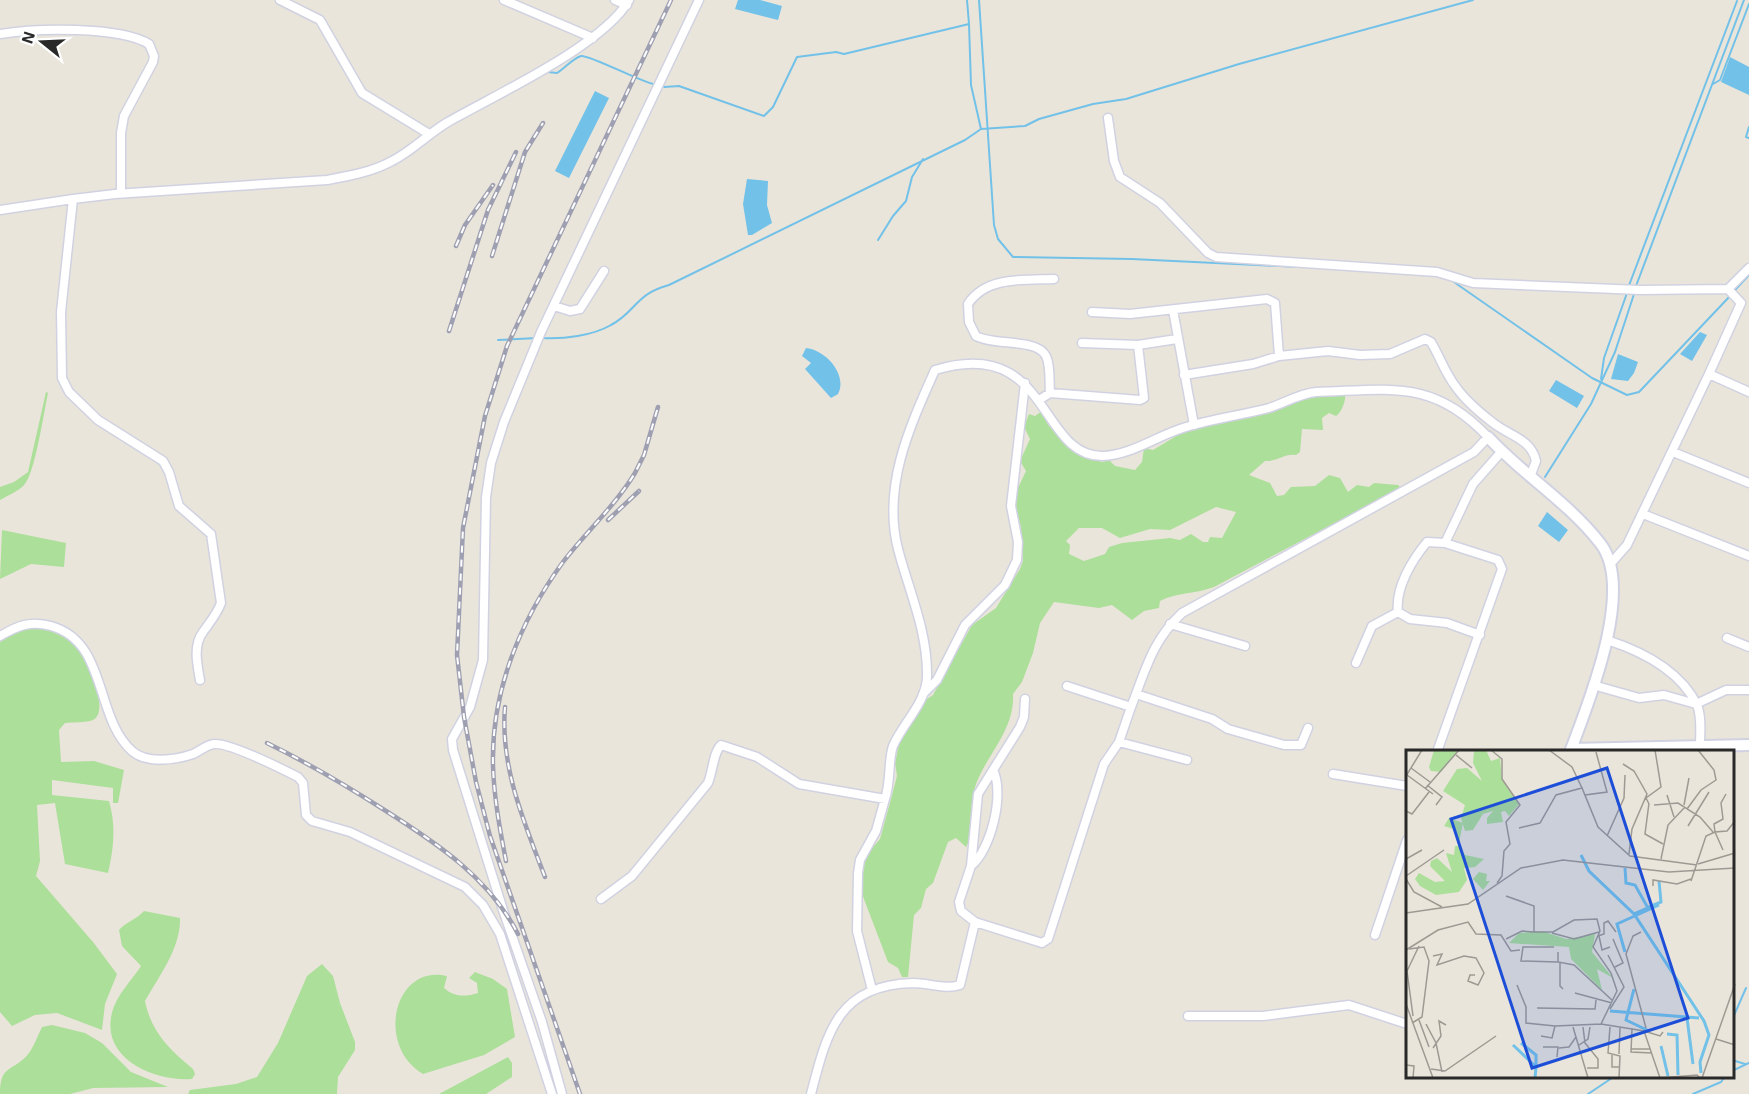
<svg xmlns="http://www.w3.org/2000/svg" width="1749" height="1094" font-family="'Exo 2',sans-serif">
<style>
.green{fill:#acdf99;fill-rule:evenodd}
.water{fill:#72c1e8}
.lines{fill:none;stroke-linecap:round;stroke-linejoin:round}
.stream{stroke:#72c1e8;stroke-width:2}
.minor-casing{stroke:#d0d2e1;stroke-width:11}
.tertiary-casing{stroke:#d0d2e1;stroke-width:14}
.minor{stroke:#fff;stroke-width:8}
.tertiary{stroke:#fff;stroke-width:10}
.rail-casing{stroke:#9ea0b2;stroke-width:4.5}
.rail{stroke:#fff;stroke-width:2;stroke-dasharray:7;stroke-linecap:butt}
.inset-river{fill:none;stroke:#72c1e8;stroke-width:3}
.inset-road{fill:none;stroke:#9d9a94;stroke-width:1.5}
.view{fill:#1d4ed8;fill-opacity:0.15;stroke:#1d4ed8;stroke-width:3}
.inset-edge{fill:none;stroke:#292929;stroke-width:3}
</style>
<rect width="100%" height="100%" fill="#eae5db"/>
<path class="green" d="M46,392L48,393C44,411 35,474 24,485C19,491 7,496 0,500V487L14,482L28,472Z
M1313,395H1345C1346,401 1341,413 1336,416L1329,413L1322,418L1323,430L1302,429L1300,452L1296,455C1284,453 1277,462 1265,461L1249,475L1270,483L1277,496L1284,495L1291,487L1315,486L1329,475L1340,478L1348,492L1357,485L1369,487L1374,483L1398,485L1401,488L1214,587C1195,594 1178,592 1160,601L1159,608L1144,611L1132,620L1112,605L1099,608L1054,602L1040,623L1033,653L1022,682L1013,694C1015,729 988,753 976,784C970,801 971,822 969,841L966,847L956,838L948,842L933,883L926,889L921,908L914,915L908,977H902L898,968L888,962L862,894L863,868L867,854L880,839L891,799L897,776L895,763L899,744L924,701L933,695L972,625L996,608L1020,569L1023,561L1021,527L1015,505L1016,492L1026,471L1020,461L1030,439L1024,427L1029,414L1035,416L1042,411L1048,425L1083,457L1094,458L1102,462L1109,460L1115,466L1135,470L1142,462L1144,448L1153,450L1183,432L1273,411L1291,401ZM1216,507L1236,512L1222,538L1210,537L1208,542H1203L1191,534L1180,540L1170,538L1122,543L1109,547L1105,554L1084,561L1069,554L1070,545L1066,541L1079,528H1102L1120,538L1150,529L1170,530Z
M2,530L66,543L64,567L31,564L0,579Z
M31,627C49,629 69,636 80,651C89,662 110,712 93,720C86,723 73,722 65,723L59,730L61,762L94,761L124,770L118,803H113V788L52,780V795L109,801C116,825 114,848 108,873L65,864L55,803L37,805L40,861L36,876L93,942L117,974L105,1004L102,1030L57,1013L35,1015L12,1026L0,1012V642L20,629Z
M144,911L180,918C181,948 159,976 145,1001C151,1032 170,1050 193,1069L195,1074L192,1079C157,1082 104,1061 111,1018C114,997 130,983 141,966L122,946L119,930C127,921 136,920 144,911Z
M322,964L333,976L340,1003L355,1042V1050L338,1077L337,1094H188L190,1090L236,1084L257,1077L278,1043L307,976Z
M475,972L493,979L507,989L515,1037L484,1055L423,1074C375,1046 394,963 447,976L444,988C454,997 465,997 478,993L477,983L469,978Z
M52,1025L85,1033L102,1043L131,1072L168,1087L93,1088L70,1094H0C0,1063 13,1073 29,1053C34,1046 38,1035 42,1027Z
M508,1057L512,1063V1077L486,1094H439Z"/>
<path class="water" d="M738,0H760L782,6L778,20L735,9Z
M1730,57L1749,67V95L1721,82Z
M595,91L609,98L569,178L555,171Z
M747,179L768,181L767,205L772,223L752,235H748L743,204Z
M1700,332L1707,335L1692,361L1680,354Z
M806,348C826,350 848,375 838,394L831,398L805,369L811,363L802,356Z
M1618,354L1638,362L1634,373L1628,381L1611,379Z
M1556,380L1584,396L1577,408L1549,391Z
M1547,512L1568,530L1559,542L1538,526Z"/>
<g class="lines">
<path class="stream" d="M967,0L969,24
M979,0L994,225L998,239L1013,257L1132,259L1299,267
M548,72L557,73C565,68 572,59 581,56C588,54 639,81 653,84
M1713,84L1720,80L1749,4
M664,87L679,86L764,116L773,107L797,57L836,52L844,54L969,24L971,85L981,129
M1749,127L1746,137L1749,138
M878,240L893,216L906,201L912,177L923,159
M1451,280L1592,378L1627,395L1639,392L1731,295
M1636,286L1744,0
M1628,288L1737,1
M1735,290L1749,275
M542,338C564,339 592,336 611,325C636,312 635,294 669,285L965,140L981,129L1025,126L1039,119L1093,104L1126,99L1239,64L1473,0
M498,340L537,338
M1601,379L1604,358L1627,293
M1545,477L1591,404L1615,352L1635,291
M1732,1020L1746,988
M1732,1060L1745,1064
M1732,1071L1749,1063
M1588,1094L1612,1078
M1693,1094L1721,1082L1724,1078"/>
<defs>
<path id="minor" d="M280,0L320,20L362,93L429,134
M504,0L593,38
M615,0L627,5
M0,34C35,28 119,26 149,44L154,56L153,62L124,116L121,133V193
M1108,118L1114,161L1120,177L1160,203L1208,253L1216,257L1437,272L1473,283L1640,290L1728,289
M0,210L73,199
M1741,303L1709,374L1749,392
M1741,303L1728,289L1749,268
M554,306L570,311L580,309L604,271
M1173,310L1194,425
M1092,312L1130,314L1267,299L1275,303L1279,356
M1082,343L1138,345L1177,339
M1184,375L1253,364L1279,356L1328,351L1360,355L1390,354L1425,339L1431,342C1440,357 1445,373 1456,387C1465,400 1479,412 1492,422C1507,435 1531,438 1536,461L1530,477
M1050,393L1140,400L1144,398L1138,345
M1039,400L1050,393C1049,383 1051,366 1046,356C1037,338 994,346 976,336L969,322L968,304C986,276 1025,280 1054,279
M1673,452L1749,483
M1643,514L1749,556
M1612,562L1627,545L1709,374
M1398,612C1395,588 1412,560 1427,542L1445,543L1473,484L1502,451
M1398,612L1410,619L1447,623L1480,635
M1170,624L1245,646
M0,636C17,626 31,620 51,626C108,642 94,717 132,751C146,764 176,760 193,754C200,751 206,745 214,744C229,742 282,769 298,777L303,783L306,815L312,821L350,832L465,887L483,905L500,934L552,1094
M1727,638L1749,647
M1607,640C1641,651 1680,670 1697,705C1702,717 1700,733 1700,746
M1356,663L1372,626L1398,612
M200,680C197,664 193,645 203,632C210,622 217,614 221,603L211,534L179,506L169,472L163,461L98,420L69,392L62,378L61,312L73,199L115,194L327,180C349,176 372,172 392,161C412,151 429,133 448,122C495,95 604,45 629,0
M1593,685L1639,698L1664,695L1696,704L1726,690H1749
M923,694L937,680L965,625L1005,585L1017,560L1018,542L1011,506L1025,383
M1136,694L1212,719L1228,729L1284,745H1301L1308,728
M1025,699L1024,717L1020,727L978,794L971,866L959,902L961,911L975,922L1042,943L1048,939L1104,764L1119,742L1131,707
M1119,742L1187,760
M1437,752L1502,569L1498,560L1445,543
M1333,774L1407,786
M971,866C991,850 1005,793 993,770
M601,899L632,876L708,783C713,771 713,753 721,745L757,757L799,784L885,799C891,782 888,760 893,746C903,723 926,703 927,677C928,632 909,591 898,549C882,486 910,426 935,370C1050,335 1038,456 1102,456C1128,456 1156,437 1180,429C1208,419 1239,416 1269,408C1285,403 1298,394 1316,392C1389,390 1433,378 1488,437L1474,452L1182,613C1152,641 1146,669 1131,707L1067,686
M1375,935L1407,840
M872,990L857,931L858,873L860,860L876,831L885,799
M1188,1016H1263L1349,1005L1407,1024
M562,1094L542,1022L503,910L453,750L452,739L470,707L483,660L486,497L491,463L504,422L541,332L699,0
M811,1094C827,1032 838,985 913,983C929,983 945,990 960,985L975,922"/>
<path id="tertiary" d="M1488,437C1523,475 1568,502 1600,543C1636,588 1588,704 1570,752
M1571,749L1749,745"/>
</defs>
<use href="#minor" class="minor-casing"/>
<use href="#tertiary" class="tertiary-casing"/>
<use href="#minor" class="minor"/>
<use href="#tertiary" class="tertiary"/>
<defs>
<path id="rail" d="M456,246L465,225L493,185
M492,256L525,152L543,123
M449,331L488,210L516,152
M608,520L639,491
M505,707C500,767 524,822 545,877
M267,743C308,763 347,786 386,811C438,844 489,878 518,934
M506,861C500,830 494,798 493,766C491,692 520,621 563,562C586,532 615,506 635,473L644,455L658,407
M580,1094L490,836L476,782L464,717L457,655L463,528L485,416L507,346L671,0"/>
</defs>
<use href="#rail" class="rail-casing"/>
<use href="#rail" class="rail"/>
</g>
<g transform="translate(1406 750)">
<rect width="328" height="328" fill="#eae5db"/>
<path d="M28,0H52L35,22L25,21L23,17ZM68,0H80L85,11L94,8L96,29L113,54L103,66L99,61L95,62L97,72L81,74V68L87,61L77,64L67,80L59,81L55,68L59,55L37,41L51,19L61,18L76,31L67,13ZM43,68L57,73L53,93L48,79L38,76ZM49,96H54L59,105L78,109L69,117L58,118L61,130L53,142L30,145L14,136L9,129L13,123L29,132L39,131L24,116L25,111L31,108L46,122L40,103L48,105ZM73,122L81,124L80,131H84L77,140L67,129ZM136,181L160,189L189,184L186,202L207,228L191,219L196,240L165,209L163,197L103,193L113,183Z" fill="#acdf99"/>
<path class="inset-river" d="M175,105L183,121L228,164L298,271L303,285L294,312L295,323M219,118L220,133L229,135L242,158L228,164M243,157L255,152L253,131M219,202L211,174L253,155M228,239L220,270L243,281M204,261L293,268M281,268L287,314M261,284L271,285L272,325M115,293L130,305V316M107,295L130,317L129,328M255,296L262,326"/>
<path class="inset-road" d="M85,0L96,9V29L114,55L100,72L104,94L98,101L96,126L91,133M143,0L166,17L176,38M50,5L66,18M217,14L228,21L241,44L226,79L223,104M5,18L24,32M1,25L27,44M0,26L16,0M21,35L36,47L30,55M19,39L53,0M179,45L201,42L190,2M261,45L268,67M243,53L239,84L257,94M243,54L240,48L255,37L249,0M248,55L272,53L294,67L307,82M278,55L283,28M281,59L295,40L310,30L308,20L292,0M0,61L6,64L23,42M282,76L303,42M113,78L134,73L150,45L176,38L192,77L224,106L291,115M201,86L218,48L219,25M317,100L309,82L321,81L329,71M0,109L16,100M255,109L262,75L279,57M292,114L329,103M0,126L38,100M0,129L8,142L36,157M285,131L300,86L309,82L308,74L317,69L315,53L320,44M247,136V130L271,134L285,129M100,146L128,156V182H147L168,170L191,169L194,181L187,197L205,223L211,241L195,274L149,276L120,273V257L111,235M0,163L62,154L115,118L157,110L263,122L329,118M235,182L227,186L220,204L240,278M146,183L168,189L193,182M192,186L198,184V173L202,171L210,182M193,186L196,200L204,197M100,189L116,181L128,182M207,189L217,213L209,217M148,197H117L115,211L152,212M3,199L18,197L23,211L16,267L6,273M0,200L32,180L62,172L70,184L95,185L105,201L114,200M152,202V212L168,215L207,251M202,205L218,237L204,259M27,206L36,204L31,215L58,206L70,208L78,223L72,235L62,231L64,225H69M154,213V236L157,239M169,243L206,253M0,254L27,328M131,258L189,259L190,250M7,266L1,221L13,196M13,270L23,297M0,273V298M20,274L30,293L36,322M195,274L226,279M167,277L182,328M177,277L179,293L192,309V318H181M204,277L202,303L214,306L213,328M238,281L226,279L225,302L246,303M257,282L254,286L238,281L254,328L291,325L294,328M135,286L146,288L149,276M310,289L329,295M173,295L182,289L184,277M137,297H152L151,307M27,298L35,286L33,271L40,275M153,298L163,297L170,287M225,299H244M206,304V317H213M213,304L214,278M0,315L8,316L7,328M25,319L39,321L90,286M296,328L329,234"/>
<path class="view" d="M201,18L282,268L126,318L45,69Z"/>
<rect width="328" height="328" class="inset-edge"/>
</g>
<g transform="translate(42 42) rotate(288)" stroke="#ffffff" stroke-width="4.5" paint-order="stroke">
<path d="M0-4.5L10 22L0 15L-10 22Z" fill="#292929"/>
<text y="-9" font-size="16" font-weight="bold" text-anchor="middle" fill="#292929">N</text>
</g>
</svg>
